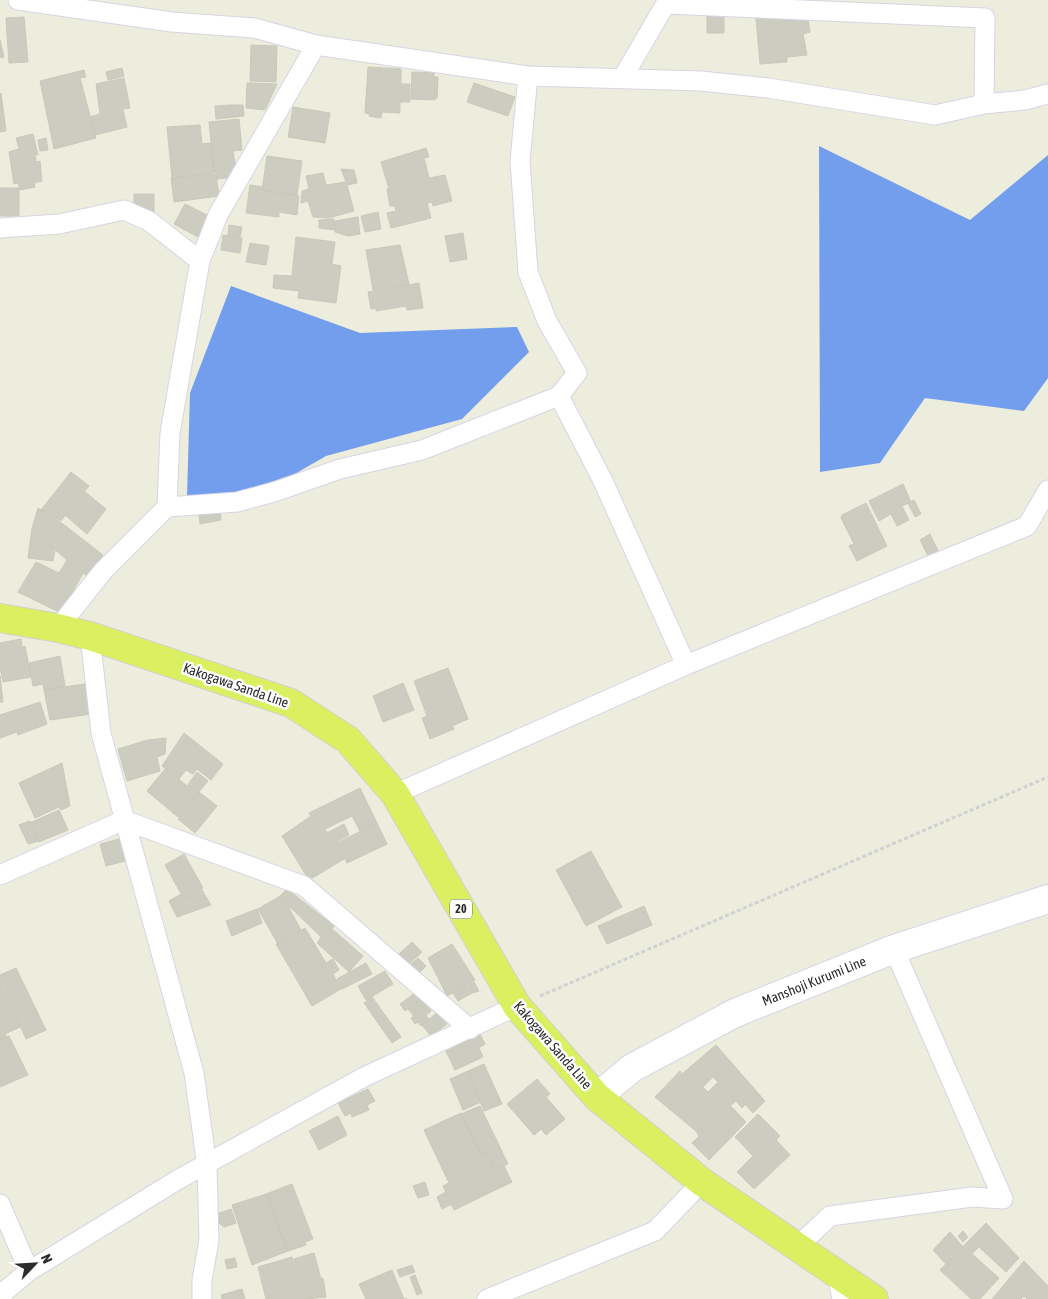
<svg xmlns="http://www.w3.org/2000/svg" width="1048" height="1299" font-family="'Asap Condensed',sans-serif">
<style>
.water{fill:#739eee}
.building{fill:#ccccc1;stroke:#c8c9b8;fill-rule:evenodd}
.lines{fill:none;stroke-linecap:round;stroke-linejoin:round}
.street-casing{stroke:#d7d4e4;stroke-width:21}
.secondary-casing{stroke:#d7d4e4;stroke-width:30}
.primary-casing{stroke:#d1d1d1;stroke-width:30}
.path{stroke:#d1d1d1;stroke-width:3;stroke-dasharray:4 2.5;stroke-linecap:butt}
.street{stroke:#fff;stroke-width:19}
.secondary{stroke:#fff;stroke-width:28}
.primary{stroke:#daf061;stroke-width:28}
.labels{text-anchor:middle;stroke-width:5;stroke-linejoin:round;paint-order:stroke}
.shield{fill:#fff;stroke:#6b6b6b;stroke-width:1}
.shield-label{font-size:12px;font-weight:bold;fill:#2c2c2c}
.street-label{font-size:14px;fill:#2c2c2c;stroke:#fff}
</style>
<rect width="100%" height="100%" fill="#ededde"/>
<path class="water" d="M819,146L970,220L1048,155V378L1024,411L925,398L880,463L820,472Z
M231,286L360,333L517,327L529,352L462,419L326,456L239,506L187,496L190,393Z"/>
<path class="building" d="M807,13L810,32L803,34L807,55L787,57V62L760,64L756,18Z
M707,15L724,16V33H707Z
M24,17L28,62L9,63L6,18Z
M0,40L4,57L0,58Z
M251,45L277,46L276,82L250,81Z
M368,67L401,69V84H410V102H400V113L382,112L381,118L369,116L370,114L365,113Z
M122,68L124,76L108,80L106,72Z
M84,70L86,77L80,78L96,138L54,149L40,81Z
M412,72L434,73V77H438L437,98L434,100L411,99Z
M124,78L130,108L123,109L127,127L95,135L90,117L100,114L96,84Z
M247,83L277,84L265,110L246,108Z
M474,83L515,97L508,116L467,102Z
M1,93L6,131L0,132V94Z
M231,105H243L244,116L216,119L215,106Z
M293,107L330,113L325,143L288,137Z
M239,119L242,150L233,151L236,170L232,171L233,177L217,179L216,172H214L209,122Z
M200,125L202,144L211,143L214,173L172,178L167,127Z
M33,134L38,155H35L36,162L40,161L42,181L34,183L35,187L20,190L18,183L14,184L9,152L19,149L16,138Z
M46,138L48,150L40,151L38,140Z
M426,148L429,157L424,158L429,178L445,175L452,201L433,206L432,202L427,203L431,218L391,228L387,213L396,211L395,206H390L387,189H389L381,162Z
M267,156L302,161L297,195L262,190Z
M341,169L354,170L357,183L347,185L354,211L328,218L313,217L308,201L301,203L302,191L309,189L306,176L323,173L326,185L346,182Z
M216,174L219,196L174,202L171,178Z
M250,185L263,187L262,190L299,196L297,215L279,212V217L246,213Z
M0,188H19V216H0Z
M134,194H154V212L134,206Z
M185,204L209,216L198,237L174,224Z
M378,212L381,229L365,232L361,216Z
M358,217L360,234L348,236L335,232V221Z
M334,219L335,230L319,228V220Z
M229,225L242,227L240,237L228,235Z
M463,233L467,259L450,262L445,236Z
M223,235L242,238L240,253L221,250Z
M296,237L335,242L332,264L341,266L336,303L298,298L299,291L273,288L274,275L292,276Z
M250,243L269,246L266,265L246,262Z
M400,245L409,284L373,290L366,250Z
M419,283L423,308L407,310L406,306L376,311V308L371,309L368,292Z
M71,472L89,486L61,521L41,510Z
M903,484L911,502L902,506L909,520L897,526L891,514L879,521L869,501Z
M85,492L106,509L87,534L66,516Z
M914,500L921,514L915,517L908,503Z
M866,503L887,546L857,561L849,546L854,544L841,518L842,515Z
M38,508L63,524L47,543L55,550L53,561L28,558L32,528Z
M220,511L221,520L200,524L199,514Z
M63,524L103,555L87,576L83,573L61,613L18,592L36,562L59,573L67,560L47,543Z
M930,534L939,553L929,558L920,540Z
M21,639L22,647L25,646L31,677L3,682L0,667V643Z
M60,656L65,686L44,690L43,684L33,686L29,663Z
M448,668L468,719L452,726L454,729L430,739L422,718L427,716L414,681Z
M0,676L3,702H0Z
M403,683L414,710L383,722L373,696Z
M85,684L91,714L50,720L44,690Z
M40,702L47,724L18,735L17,732L0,738V715Z
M184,733L223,764L211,780L197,769L193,774L186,770L179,779L162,766Z
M166,738L165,754L157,757L160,771L127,781L118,749L148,740Z
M62,763L70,806L61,810L59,807L35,818L19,783Z
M166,768L187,786L197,772L208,781L178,817L147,791Z
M360,788L377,823L360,831L352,816L325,829L327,833L344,824L349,835L336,842L344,859L309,880L282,836L311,816L309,813Z
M199,792L217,806L195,833L178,819Z
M59,810L68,830L39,842L30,823Z
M30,821L39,841L28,844L19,825Z
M377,823L387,844L347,863L337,843Z
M123,838L129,860L106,866L100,844Z
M591,851L622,907L586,926L556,870Z
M184,854L203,888L184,899L165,865Z
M287,889L334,926L332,929L363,956L349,972L317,943L321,937L286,903L281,895Z
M202,890L211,905L177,917L169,901L181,894L184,899Z
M282,895L301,930L278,944L258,909Z
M644,906L652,925L607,944L598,926Z
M257,909L262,923L232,936L226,921Z
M305,928L326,963L333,959L339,970L333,974L341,989L312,1006L276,944Z
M412,942L422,952L409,964L399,954Z
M452,944L475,980L447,996L428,958Z
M418,958L426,966L417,975L409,966Z
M366,963L372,974L342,989L337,979Z
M16,968L46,1030L26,1039L0,980V975Z
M385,971L393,984L366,1000L358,986Z
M474,982L479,991L473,993L469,985Z
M0,983L20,1027L5,1034L7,1037L0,1040Z
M468,985L472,993L458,1001L453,993Z
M415,993L420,1000L405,1011L400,1004Z
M372,997L401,1037L392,1043L364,1003Z
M421,998L431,1011L426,1015L429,1019L421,1026L418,1022L415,1024L411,1018L414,1016L408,1009Z
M438,1012L447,1024L431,1036L422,1025Z
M480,1034L485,1044L479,1048L483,1057L455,1070L446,1051Z
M9,1036L28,1075L0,1087V1040Z
M716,1045L765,1101L753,1113L745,1104L742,1108L736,1101L731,1105L727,1101L697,1132L655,1097L680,1071L682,1074ZM713,1077L718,1082L708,1092L703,1087Z
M484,1064L502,1104L484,1111L468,1071Z
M468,1071L481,1102L463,1110L450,1079Z
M537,1079L550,1094L546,1097L565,1119L546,1135L541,1129L534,1135L507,1104Z
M368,1089L375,1101L367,1105L369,1110L352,1117L351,1113L345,1116L338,1103Z
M727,1102L746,1122L709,1160L692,1143L699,1136L697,1133Z
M480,1106L508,1164L494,1170L486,1153L481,1155L461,1114Z
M461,1113L481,1155L486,1153L494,1170L504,1166L512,1182L454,1210L443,1186L449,1183L424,1130Z
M758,1114L780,1136L776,1140L790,1155L754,1189L737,1172L753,1156L735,1137Z
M338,1116L347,1135L319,1150L309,1131Z
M425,1182L429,1195L418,1198L413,1186Z
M292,1184L313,1239L305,1242L306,1245L288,1251L266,1194Z
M446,1192L452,1204L442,1209L437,1197Z
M266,1194L288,1251L252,1265L232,1205Z
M231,1209L236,1223L224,1227L219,1223L217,1214Z
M986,1223L1019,1258L1006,1272L979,1247L972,1254L999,1278L980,1299H971L940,1270Z
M963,1231L968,1237L963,1242L958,1236Z
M950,1232L963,1247L946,1264L933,1250Z
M314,1253L321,1279L323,1278L326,1297L305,1299L294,1259Z
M292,1257L304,1299H266L258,1267Z
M235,1258L237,1267L227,1269L225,1260Z
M1024,1261L1048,1286V1299H1027L1024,1296L1021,1299H992Z
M412,1265L415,1272L409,1274L407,1267Z
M407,1267L409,1274L400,1277L397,1270Z
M392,1270L404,1299H407H366L359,1284Z
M415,1275L422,1293L417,1295L410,1277Z
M242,1289L245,1299H222L221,1295Z"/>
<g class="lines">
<defs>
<path id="street" d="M18,0L172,22L254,28L316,45L528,76L701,81L768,88L935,115L984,104L1025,100L1048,94
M666,4L985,18L984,104
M623,77L668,0
M0,228L59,224L124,210L149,221L200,261
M559,396L602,479L686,665
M167,507L237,502L274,492L340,469L422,450L559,396L577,373L547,321L528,272L520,161L528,76
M58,628L103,571L167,507L170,433L200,261L218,215L316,45
M90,636L101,733L194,1073L207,1166L209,1240L202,1280V1299
M395,794L686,665L1027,526L1048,490
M0,875L124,820L304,886L470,1029
M0,1204L29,1271
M797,1247L830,1216L972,1197L1003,1199L894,949
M837,1274L842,1299
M0,1299L5,1291L29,1271L179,1179L364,1077L517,1006
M487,1299L655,1231L702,1182"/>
<path id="secondary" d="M597,1097L632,1068L735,1013L894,949L1048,899"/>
<path id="primary" d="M0,618L58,628L90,636L291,703L348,740L395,794L517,1006L597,1097L702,1182L874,1299"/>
</defs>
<use href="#street" class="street-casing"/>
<use href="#secondary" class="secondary-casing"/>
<use href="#primary" class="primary-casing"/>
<path class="path" d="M540,996L1048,777"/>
<use href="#street" class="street"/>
<use href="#secondary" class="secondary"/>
<use href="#primary" class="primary"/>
</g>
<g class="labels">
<rect class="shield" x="450" y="899.5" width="22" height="19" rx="4"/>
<g class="shield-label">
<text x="461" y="913">20</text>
</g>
<g class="street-label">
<text transform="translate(236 685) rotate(19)" y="5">Kakogawa Sanda Line</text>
<text transform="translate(814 981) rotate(-22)" y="5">Manshoji Kurumi Line</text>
<text transform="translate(553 1045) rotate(49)" y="5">Kakogawa Sanda Line</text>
</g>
</g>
<g transform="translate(35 1264) rotate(65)" stroke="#ffffff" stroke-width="4" paint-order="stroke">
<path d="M0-4L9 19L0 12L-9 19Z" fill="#2c2c2c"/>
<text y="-8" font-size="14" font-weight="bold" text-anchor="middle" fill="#2c2c2c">N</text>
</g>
</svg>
